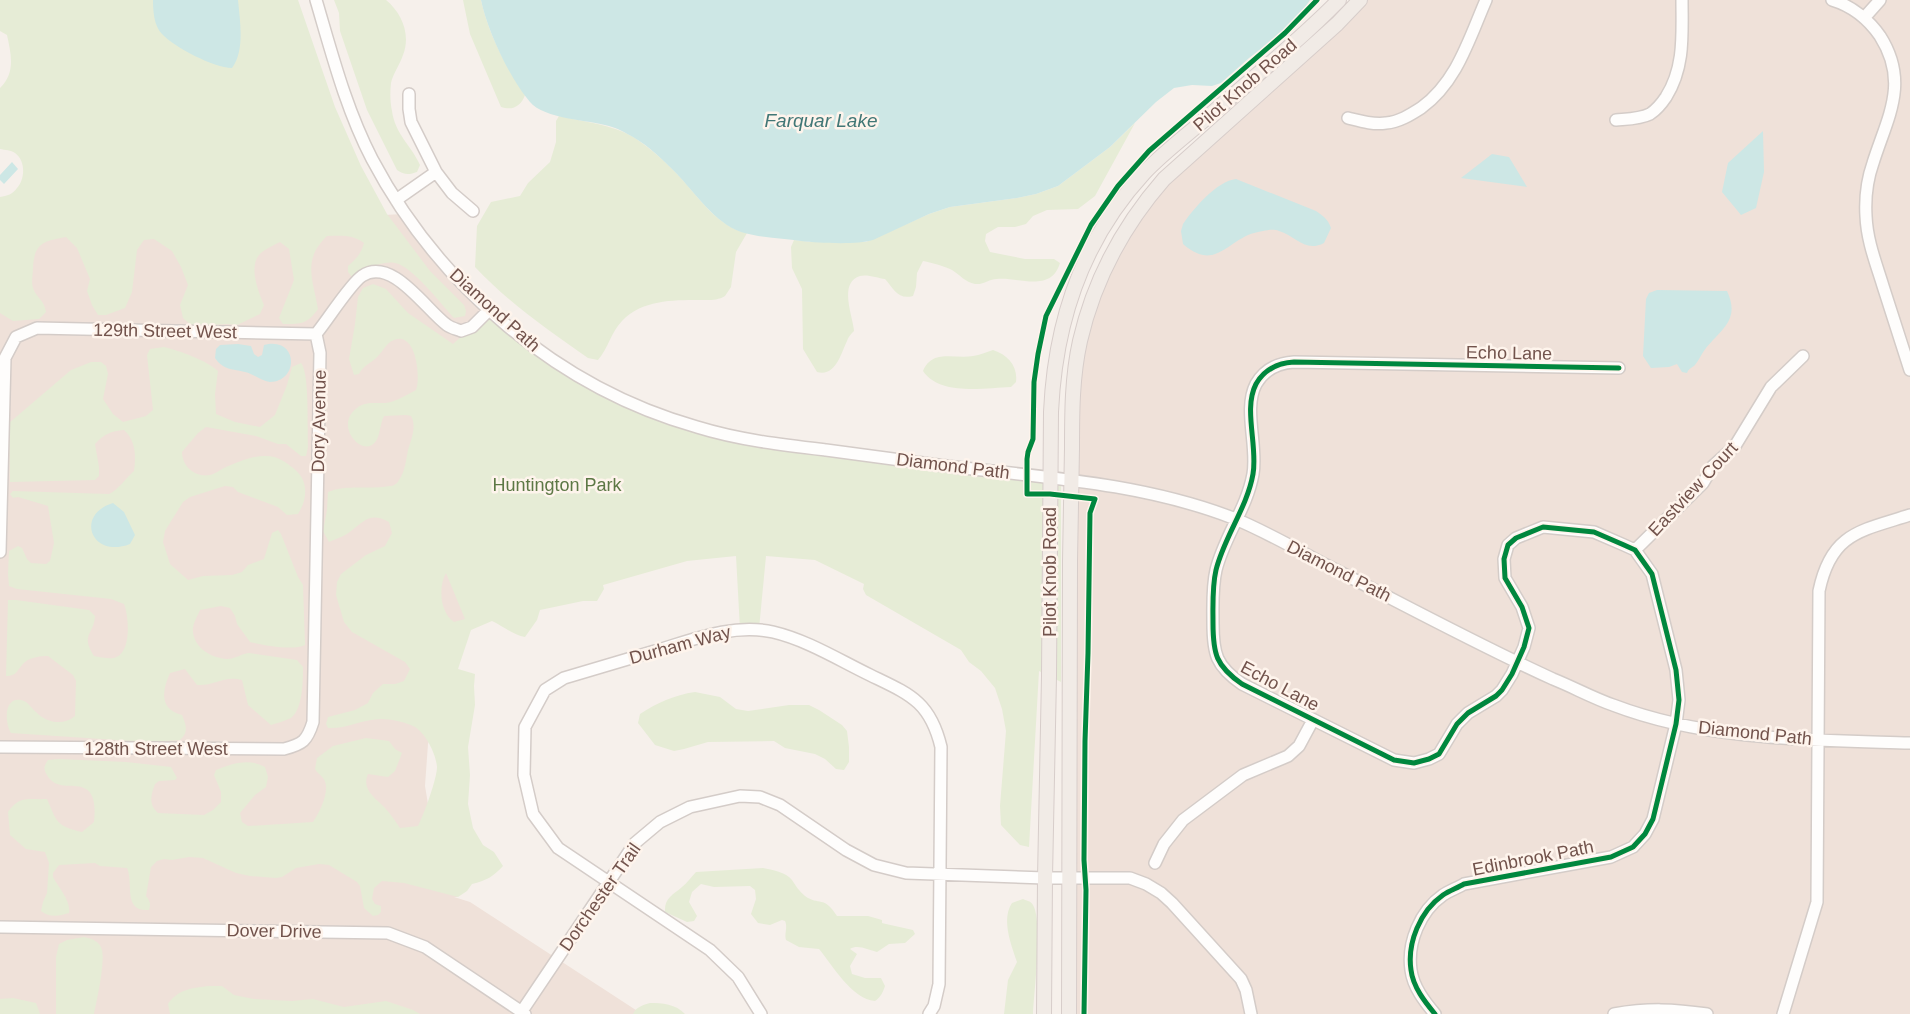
<svg xmlns="http://www.w3.org/2000/svg" width="1910" height="1014" font-family="Arial,sans-serif">
<style>
.residential{fill:#efe1d9}
.green{fill:#e6ecd6;fill-rule:evenodd}
.water{fill:#cde7e5}
.lines{fill:none;stroke-linecap:round;stroke-linejoin:round}
.minor-casing{stroke:#d4ccc8;stroke-width:14}
.major-casing{stroke:#d7cdca;stroke-width:16}
.minor{stroke:#fefdfc;stroke-width:11}
.major{stroke:#f1ebe6;stroke-width:14}
.cycleway-casing{stroke:#fef4ec;stroke-width:8}
.cycleway{stroke:#00873e;stroke-width:5}
.labels{text-anchor:middle;stroke-width:5;stroke-linejoin:round;paint-order:stroke}
.street-label{font-size:18px;fill:#72534c;stroke:#fef4ec}
.park-label{font-size:18px;fill:#5d7845;stroke:#fef4ec}
.water-label{font-size:19px;font-style:italic;fill:#417776;stroke:#fef4ec}
</style>
<rect width="100%" height="100%" fill="#f6f0eb"/>
<path class="residential" d="M1360,0H1910V1014H1069L1072,400L1090,306L1147,198Z
M404,214L489,310L466,624L428,744L425,786L433,834L458,897H454L470,902L642,1014H0V230L58,231Z"/>
<path class="green" d="M0,0H298L335,107L361,166L387,214L430,271L464,305L466,311L465,316L454,318C443,306 411,265 395,263C380,260 365,271 352,277L348,272V266C356,259 361,254 364,243C352,234 341,236 327,236C302,260 313,279 318,309C307,324 302,324 283,324L279,318L294,280L289,249L280,242C274,245 267,248 262,252C247,264 258,291 264,305L260,314L237,325L227,324L192,326L183,318L180,305L188,285L181,267L172,251L154,239L144,240L137,250L132,292L125,308L106,315H98L92,305L87,291L90,279L77,248L66,237C44,241 34,243 33,268C33,274 31,282 33,288C37,299 44,299 46,312L39,319L13,321L0,313V197C7,196 13,194 17,188C25,179 26,161 15,153C11,150 5,150 0,149V88C16,73 11,54 7,35L0,31Z
M334,0H386C402,13 411,35 403,55C400,64 393,74 391,83C390,92 390,102 392,111C395,134 411,145 420,165L417,172C409,175 404,175 397,170L367,110L340,31L339,13Z
M463,0H481C488,33 506,67 525,95C521,106 513,111 501,107L470,34Z
M559,116C584,122 612,124 635,138C650,148 666,162 678,175C698,196 717,227 747,233L736,252L731,287L725,296C717,301 708,300 699,300C672,300 642,300 622,321C611,332 608,349 598,360L588,358C548,330 509,303 475,267L477,226L491,202L520,196L528,183L550,162L556,142V121Z
M1135,123L1095,196L1078,209L1047,210L1033,216L1026,224L1015,227H998L986,234L985,241L990,252L1025,259H1054L1060,263C1051,293 1020,277 997,279C989,279 984,285 975,284C965,282 960,275 952,270C944,266 933,263 923,261L917,273L916,287L913,296C898,300 894,289 885,279C878,278 867,274 860,276C838,283 853,316 854,331C851,334 848,337 847,341C841,353 836,377 817,372L803,349L802,289L792,268L791,247L794,240L811,242H866L929,214L950,207L1017,198L1036,194L1058,186L1110,147Z
M373,284L386,289L408,313L453,344L489,312L572,370L617,394L711,429L1061,480V682L1039,671L1029,847L1020,845L1001,825L1000,806L1006,731L1002,709L995,688L981,671L969,662L961,650L866,595L863,589L864,584L815,560L766,556L759,629H740L736,556L687,561L603,585L604,589L597,601H583L540,610L537,620L525,637C513,635 503,626 492,621L471,630L458,669L475,674L474,686L475,705L468,747L470,775L468,804L473,828L483,845L494,852L503,866C494,876 486,881 472,884L467,891L458,897L404,883L382,881L374,888L372,899L375,904L381,906V912L378,915L373,916L364,908L360,886L357,882L329,865L319,864L296,868L282,877L276,878L250,876L236,873L203,858L189,857L172,860L164,859L157,861L151,867L146,896C150,901 151,904 149,910C122,912 134,883 127,868L100,866L95,863L59,865L53,873V877C59,888 71,901 69,913C59,916 50,918 41,911L43,902L47,893L49,863L45,852L26,849L10,835L8,812C20,795 28,800 47,799C57,822 56,826 82,832L94,822C95,812 96,795 86,789C75,782 57,792 47,775C43,769 44,766 48,760L59,759L126,762L171,767L177,778L175,780L159,781L155,784C151,795 148,804 158,813L204,815L213,810L221,802V792L214,775L216,770C233,763 249,758 265,767L268,777L266,787L255,795L240,813L242,822L248,826L313,822C319,813 332,789 323,778C320,774 317,773 315,769L317,758L333,746L366,738L389,741L395,749L402,753L395,771L388,777L368,774C361,790 376,798 385,808C391,814 395,821 400,828L418,826C424,814 437,779 437,767C436,754 426,734 415,727C406,722 391,719 381,719C363,719 347,729 328,728L326,724L328,717L355,710L368,703L373,693L383,684H395L404,681L410,669L405,662L352,632L344,622L336,595L337,582L341,574L366,555L385,546L392,533L389,522C371,512 365,520 351,531C345,536 336,539 329,542L323,531L327,510L328,492C348,484 368,490 390,486C393,486 397,484 399,480C405,472 406,460 408,450C411,440 417,426 411,416L406,415L384,416C380,423 380,436 376,441C363,460 333,425 357,408C367,400 380,405 391,402C400,399 408,394 416,390C421,377 416,331 394,340C386,343 384,350 378,356C372,363 363,365 359,374L354,375L349,359L355,324L358,297L363,288ZM446,573L465,619L454,622C440,613 438,587 446,573Z
M164,347C180,351 206,360 218,371L215,394L216,414L235,422L260,427L275,415L287,385L292,367L301,363C310,374 307,430 308,447L306,456H301L286,444H278L256,436L206,427L198,433L182,452C182,466 195,478 210,475C215,474 220,470 224,468C243,460 266,449 285,462C292,467 298,471 302,478C308,490 305,503 298,514L287,515L278,507L238,492L233,487L225,486L190,497L183,502L165,531L163,542L170,564L188,580L203,576L232,575L242,572L248,565L264,559L272,533L278,530L281,534L298,577L303,585L305,645C293,651 263,645 250,642L237,624L235,616L230,608L221,606L200,610C197,617 192,625 193,632C195,649 212,658 227,659C235,659 241,654 249,653L297,660L303,667C303,680 303,709 291,718C285,721 277,723 271,725L248,705L242,680C224,675 215,686 197,685L185,669L170,673C162,691 159,709 182,715C186,725 189,732 180,740L147,742L11,733C5,724 3,697 21,700C28,701 31,708 36,712C46,723 64,726 75,716L76,681L73,675L48,656C41,656 31,657 25,662C17,669 18,676 6,676L8,600H16L89,610L95,616C94,635 80,634 94,656C100,657 108,659 114,658C132,654 129,616 124,604L111,599L17,589L9,586L8,574L9,551L18,546L22,548L27,559L31,563L46,564L50,561L54,543L48,506L18,497L13,498L10,494L13,491L109,494C118,490 126,478 134,471C136,456 136,441 124,430C111,431 104,434 95,444L99,467V476L95,480L10,482L9,423L71,370L91,362H101L106,366L108,374L103,399L113,414L123,422L146,416L153,410L147,355L150,349Z
M993,350C1008,355 1018,366 1016,382L1011,387C984,388 940,396 923,371C932,349 954,359 973,356C980,355 986,352 993,350Z
M695,692L720,697L736,709L748,711L789,705H809L819,710L842,725L847,731L849,747V762L844,770L836,769L825,759L815,754L785,748L774,741L708,742L684,749L674,751L655,745L638,723L640,714C657,703 674,695 695,692Z
M763,868C772,870 786,872 792,880C796,886 799,891 805,896C819,906 824,895 837,916H868L882,920V923L886,924L913,930L915,934L905,943L889,944L877,952C868,950 858,944 850,949L857,954L850,966L852,974L865,978H881L885,986C883,992 881,997 875,1001C852,999 833,966 819,949L799,947L786,940C784,934 788,927 785,921L782,920L770,925L758,923L751,914L756,899L755,890L750,886L714,887L701,884L692,892L689,902L697,916L694,921L687,922L665,912C664,898 673,895 682,887C687,883 691,877 696,872Z
M1023,899C1027,901 1031,901 1033,905C1043,922 1034,991 1033,1014H1004L1008,980L1017,962C1011,945 1001,919 1012,903Z
M84,937C92,939 100,941 102,950C105,963 97,1000 94,1014H56V957L59,944L67,940Z
M209,986H222L234,995L254,999L292,1001L313,999L344,1007L386,1001L413,1010L420,1014H170L168,1004C178,989 193,988 209,986Z
M13,998L36,1003L40,1014H0V999Z
M650,1003C662,1003 676,1004 685,1014H633C636,1007 643,1005 650,1003Z"/>
<path class="water" d="M153,0H238C240,21 245,51 232,68C214,68 174,47 162,34C154,26 153,11 153,0Z
M481,0H1310L1299,16L1285,31L1249,58L1221,83L1212,86L1192,85L1174,88L1156,102L1110,147L1058,186L1036,194L1017,198L950,207L929,214L873,240C857,245 819,243 801,241C782,238 760,238 741,232C715,223 695,193 677,174C664,161 649,146 633,137C626,133 617,128 609,126C589,120 544,119 530,102C510,79 487,30 481,0Z
M1763,131L1764,172L1756,208L1741,215L1722,192L1728,163Z
M1492,154L1509,157L1527,187L1461,178Z
M12,162L18,169L4,184L0,180V175Z
M1236,179L1316,211C1323,216 1328,219 1331,228L1324,243C1305,253 1296,236 1279,231C1274,229 1268,230 1263,231C1258,232 1252,233 1248,235C1223,247 1212,269 1183,244L1181,231L1183,224C1194,208 1217,181 1236,179Z
M1657,290L1727,291C1740,319 1723,328 1706,348C1702,353 1699,360 1695,365C1692,368 1689,368 1687,373L1682,372L1677,364L1669,367L1651,368L1643,356L1646,299L1649,293Z
M238,344L251,346L254,354L258,357L262,355L264,345C299,336 299,382 270,382C261,381 254,374 245,372C233,369 223,370 215,358L216,349L220,345Z
M113,503L124,512L135,535L130,544C92,559 74,515 113,503Z"/>
<g class="lines">
<defs>
<path id="minor" d="M316,0C332,54 346,109 372,159C439,286 558,388 697,427C739,440 783,445 826,450C864,455 901,460 938,465C1037,477 1140,482 1233,518C1265,531 1296,549 1326,565C1401,603 1476,644 1553,679C1573,687 1593,698 1613,705C1707,741 1811,740 1910,743
M1832,0C1852,6 1869,20 1880,36C1910,83 1887,118 1873,163C1867,180 1865,199 1866,216C1867,241 1876,263 1883,286C1892,314 1901,342 1910,370
M1864,18L1880,0
M409,94V109L411,122L436,172L452,193L473,211
M1348,118C1360,121 1373,125 1386,123C1399,122 1410,115 1421,108C1457,82 1469,39 1486,0
M1616,120C1627,119 1640,119 1650,114C1656,110 1662,103 1666,97C1685,67 1682,34 1682,0
M396,200L436,172
M1635,550L1703,483L1713,466L1735,446L1771,387L1803,356
M0,552L5,358L16,337L37,328L316,334
M0,747L284,749C303,744 307,741 313,722L320,353L316,334C327,321 350,284 362,276C392,256 426,310 447,325C451,328 456,329 461,331L472,327L489,310
M1155,863L1164,844L1183,820L1243,775L1288,756L1299,746L1313,720
M0,927L388,933L425,947L525,1014
M520,1014L635,843L660,822L690,807L740,796L760,797L780,805L846,850L874,865L906,873L1045,878H1130L1146,884L1161,893L1172,903L1241,979L1246,990L1251,1014
M761,1014L738,977L710,950L558,848L533,814L524,775L525,727L545,690L564,678C594,669 624,660 655,651C692,640 733,623 773,632C807,640 839,660 870,675C909,694 930,701 941,747L939,984L934,1006L929,1014
M1435,1014C1425,1002 1413,987 1411,970C1407,943 1420,911 1443,895C1449,891 1457,888 1464,884L1611,857L1633,847L1645,834L1653,819L1676,724L1679,700L1676,670L1652,574L1635,550L1624,545L1594,532L1543,527L1516,538L1508,545L1504,559L1505,578L1522,607L1529,628L1524,647L1512,674L1502,690L1496,696L1468,713L1457,724L1439,754L1429,759L1414,763L1394,760L1242,684C1216,666 1213,654 1213,623C1213,606 1212,587 1216,570C1224,537 1247,508 1253,474C1258,446 1243,409 1256,384C1264,370 1278,363 1294,362L1619,368
M1614,1014C1648,1008 1674,1009 1707,1014
M1783,1014L1817,902L1819,591C1831,533 1860,531 1910,515"/>
<path id="major" d="M1044,1014L1045,878L1049,676L1051,412C1055,323 1082,240 1144,173C1162,154 1183,138 1203,121C1249,81 1297,43 1339,0
M1069,1014C1070,863 1069,712 1070,561C1071,523 1071,486 1072,449C1072,413 1072,377 1080,341C1094,280 1123,226 1164,179L1337,24L1360,0"/>
</defs>
<use href="#minor" class="minor-casing"/>
<use href="#major" class="major-casing"/>
<use href="#minor" class="minor"/>
<use href="#major" class="major"/>
<defs>
<path id="cycleway" d="M1084,1014L1086,890L1084,860L1085,741L1088,653L1090,513L1095,499L1050,494H1027V459L1028,452L1033,439L1034,382L1038,354L1046,316L1091,225L1118,186L1149,151L1285,33L1317,0
M1435,1014C1425,1002 1413,987 1411,970C1407,943 1420,911 1443,895C1449,891 1457,888 1464,884L1611,857L1633,847L1645,834L1653,819L1676,724L1679,700L1676,670L1652,574L1635,550L1624,545L1594,532L1543,527L1516,538L1508,545L1504,559L1505,578L1522,607L1529,628L1524,647L1512,674L1502,690L1496,696L1468,713L1457,724L1439,754L1429,759L1414,763L1394,760L1242,684C1216,666 1213,654 1213,623C1213,606 1212,587 1216,570C1224,537 1247,508 1253,474C1258,446 1243,409 1256,384C1264,370 1278,363 1294,362L1619,368"/>
</defs>
<use href="#cycleway" class="cycleway-casing"/>
<use href="#cycleway" class="cycleway"/>
</g>
<g class="labels">
<g class="street-label">
<text transform="translate(1245 85) rotate(-41)" y="6">Pilot Knob Road</text>
<text transform="translate(495 310) rotate(42)" y="6">Diamond Path</text>
<text transform="translate(165 331) rotate(1)" y="6">129th Street West</text>
<text transform="translate(1509 353) rotate(1)" y="6">Echo Lane</text>
<text transform="translate(319 421) rotate(-89)" y="6">Dory Avenue</text>
<text transform="translate(953 466) rotate(7)" y="6">Diamond Path</text>
<text transform="translate(1693 489) rotate(-47)" y="6">Eastview Court</text>
<text transform="translate(1339 571) rotate(27)" y="6">Diamond Path</text>
<text transform="translate(1050 572) rotate(-90)" y="6">Pilot Knob Road</text>
<text transform="translate(680 645) rotate(-15)" y="6">Durham Way</text>
<text transform="translate(1280 686) rotate(28)" y="6">Echo Lane</text>
<text transform="translate(1755 733) rotate(6)" y="6">Diamond Path</text>
<text x="156" y="755">128th Street West</text>
<text transform="translate(1533 858) rotate(-11)" y="6">Edinbrook Path</text>
<text transform="translate(600 897) rotate(-55)" y="6">Dorchester Trail</text>
<text transform="translate(274 931) rotate(1)" y="6">Dover Drive</text>
</g>
<g class="park-label">
<text x="557" y="491">Huntington Park</text>
</g>
<g class="water-label">
<text x="821" y="127">Farquar Lake</text>
</g>
</g>
</svg>
